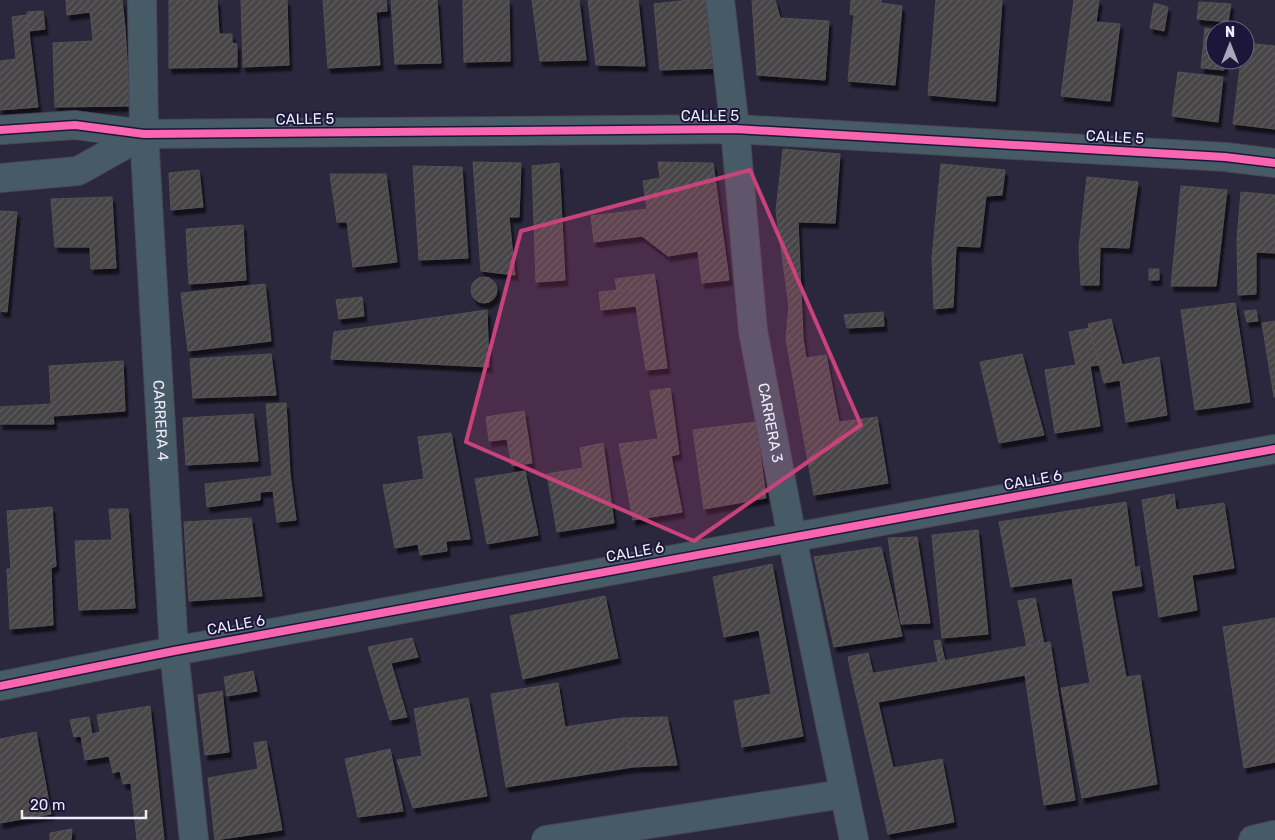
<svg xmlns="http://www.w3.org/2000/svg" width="1275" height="840" font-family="Rubik,sans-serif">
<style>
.building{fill:url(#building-hatch);stroke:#535152;filter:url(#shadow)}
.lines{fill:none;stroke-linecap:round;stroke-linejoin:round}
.minor-casing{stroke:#484557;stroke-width:30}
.minor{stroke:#475b66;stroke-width:28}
.cycleway-casing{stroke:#1c163b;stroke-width:11}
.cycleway{stroke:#f766af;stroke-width:8}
.marked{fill:#ca427b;fill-opacity:0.2;stroke:#ca427b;stroke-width:4;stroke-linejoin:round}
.labels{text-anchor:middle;stroke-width:4;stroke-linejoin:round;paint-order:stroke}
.street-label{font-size:15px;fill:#ececfb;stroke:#1c163b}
</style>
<defs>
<pattern id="building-hatch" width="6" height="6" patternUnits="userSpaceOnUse" patternTransform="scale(1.25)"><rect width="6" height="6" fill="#464445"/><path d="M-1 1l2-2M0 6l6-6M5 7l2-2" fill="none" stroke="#615f61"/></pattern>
<filter id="shadow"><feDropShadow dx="3" dy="5.5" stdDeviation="1" flood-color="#0009"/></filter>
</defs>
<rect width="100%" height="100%" fill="#2b283e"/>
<path class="building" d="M66,0H122L125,28L92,30L90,12L67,15Z
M169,0H217L219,34H232V43L237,44V67L169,68Z
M241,0H287L289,65L243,67Z
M323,0H386L387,11L376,12L380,65L328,68Z
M391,0H437L441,63L395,64Z
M463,0H509L510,61L464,62Z
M532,0H579L586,60L540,61Z
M588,0H638L645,66L596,65Z
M689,0H712L721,68L660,70L654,4Z
M752,0H775L780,18L829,21L825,80L757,75Z
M851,0H881V3L902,6L895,85L848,81L854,15L850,14Z
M936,0H1002L995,101L928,95Z
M1074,0H1099L1096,22L1120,24L1110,101L1061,96Z
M1199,2L1231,4L1228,22L1197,19Z
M1154,3L1168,7L1164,31L1150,28Z
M43,11L45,29L29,31L27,12Z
M27,15L38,107L0,110V61L16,59L12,17Z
M125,28L130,106L55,107L53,43L93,41L92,30Z
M1205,28L1218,30H1215V60H1225L1224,70L1201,68Z
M1245,43L1275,46V129L1233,124L1241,60H1245Z
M1178,72L1223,77L1218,122L1172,116Z
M783,149L840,154L835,223L798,222L803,338L786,339L789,306L776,211Z
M473,162L521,163L519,217H509L515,275L481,271Z
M658,162L713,163L729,280L702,283L698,251L668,256L642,236L594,242L591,216L647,209L643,181L660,178Z
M559,163L565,280L536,282L532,166Z
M941,164L1005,170L1002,195L986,196L980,247L956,246L953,307L934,309L932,258Z
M413,166L462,167L468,258L419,260Z
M199,170L203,207L171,210L169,173Z
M330,174H386L397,262L353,267L347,222H337Z
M1087,177L1138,182L1129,248L1100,247L1099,285H1081L1079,247Z
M1181,186L1227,190L1216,286H1171Z
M1241,192L1275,195V253L1256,252V294L1238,295L1237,239Z
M112,197L116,268L91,269L90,247H55L51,199Z
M0,211L17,212L7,312L0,311Z
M243,225L246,280L189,284L186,229Z
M1149,269H1159V280H1149Z
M654,274L656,286L617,291L615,279Z
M471 290a13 13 0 1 1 26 0a13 13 0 1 1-26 0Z
M265,284L271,341L188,351L181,293Z
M656,286L667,368L646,370L636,306L601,310L599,292Z
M362,297L364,316L339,319L336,300Z
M1235,303L1250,402L1195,410L1181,310Z
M487,310L489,367L331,359L334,332Z
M1256,310L1258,321L1247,322L1244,311Z
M883,312L884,326L847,328L844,315Z
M1111,319L1122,365L1159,357L1167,415L1126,422L1120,380L1104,383L1088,324Z
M1275,321V397H1274L1262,323Z
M1090,328L1099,365L1090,366L1100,426L1055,433L1045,370L1076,365L1069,332Z
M803,338L806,358L826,355L839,422L877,417L888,483L814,495L786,339Z
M271,354L276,395L193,398L190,359Z
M1022,354L1044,435L999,443L980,362Z
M123,361L125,411L53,416L54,424H0V407L51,404L49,366Z
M670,388L679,454L671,456L682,512L633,520L619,444L658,439L650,391Z
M286,403L290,474L272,476L266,404Z
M524,411L532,463L512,466L507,439L489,441L486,417Z
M253,414L258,461L186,465L183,418Z
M756,422L766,498L704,509L693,430Z
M451,433L470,539L446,541L447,551L420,555L418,544L395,548L383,485L424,479L418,437Z
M603,443L614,523L557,532L547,474L583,468L580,448Z
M525,471L538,535L487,544L475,479Z
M290,474L296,520L277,522L273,491L260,492V500L207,507L205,484Z
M1174,494L1176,510L1224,503L1234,568L1192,575L1197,610L1159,617L1142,500Z
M1126,502L1135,568L1139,566L1142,586L1111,591L1126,677L1140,675L1157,784L1082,798L1061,688L1090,683L1072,578L1011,587L999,522Z
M52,507L56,566L51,568L53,625L10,629L7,569H11L7,511Z
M109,509H128L135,608L79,610L75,541L112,540Z
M251,518L262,596L189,601L184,522Z
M978,530L988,634L942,638L932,535Z
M917,537L930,623L901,624L888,538Z
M881,547L902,636L834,647L814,557Z
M772,564L803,736L742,747L734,701L771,694L759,630L724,637L713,577Z
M605,596L618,658L523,679L510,616Z
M1035,598L1044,644L1027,647L1018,601Z
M1275,618V762L1244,768L1223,627Z
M412,638L418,657L391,663L407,717L390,720L368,647Z
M940,640L945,661L938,662L934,641Z
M1050,642L1075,800L1044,805L1025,675L878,702L893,768L942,759L954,822L888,834L852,677Z
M868,653L873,674L852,677L848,657Z
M253,671L257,691L227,696L224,677Z
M558,683L565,727L623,718L633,767L506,787L491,694Z
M222,691L229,752L205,755L198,695Z
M468,698L487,796L413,808L397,760L422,756L414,709Z
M150,706L164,840H137L131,783L123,784L120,771L113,773L109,756L85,760L81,736L74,737L70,720L89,717L92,734L100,732L97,715Z
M667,717L677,765L633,767L623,718Z
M36,732L51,814L0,823V739Z
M266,741L282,830L215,840L208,778L258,769L254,743Z
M390,749L403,811L358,817L345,759Z
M72,829L71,840H50V833Z"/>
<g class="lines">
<defs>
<g id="minor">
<path id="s1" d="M142,0L144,134L174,651L194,840"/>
<path id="s2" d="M720,0L735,129L753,331L792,538L854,840"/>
<path d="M0,130L75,125L144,134L735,129L1225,157L1275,163"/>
<path d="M0,178L78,171L144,134"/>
<path d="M0,686L174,651L1275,449"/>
<path d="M546,840L843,794"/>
<path d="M1253,840L1275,835"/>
</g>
</defs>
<use href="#minor" class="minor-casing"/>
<use href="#minor" class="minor"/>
<defs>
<path id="cycleway" d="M0,130L75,125L144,134L735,129L1225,157L1275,163
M0,686L174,651L1275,449"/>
</defs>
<use href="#cycleway" class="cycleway-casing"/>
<use href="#cycleway" class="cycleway"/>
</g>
<path class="marked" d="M750,170L861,425L694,541L466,442L521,231Z"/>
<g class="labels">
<g class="street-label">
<text x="710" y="121">CALLE 5</text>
<text transform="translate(305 119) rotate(-1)" y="5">CALLE 5</text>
<text transform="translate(1115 137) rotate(3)" y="5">CALLE 5</text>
<text dy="5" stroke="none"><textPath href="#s1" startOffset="421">CARRERA 4</textPath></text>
<text dy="5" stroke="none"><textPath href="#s2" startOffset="426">CARRERA 3</textPath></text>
<text transform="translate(1033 480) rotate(-10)" y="5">CALLE 6</text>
<text transform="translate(635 552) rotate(-10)" y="5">CALLE 6</text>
<text transform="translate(236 625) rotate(-10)" y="5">CALLE 6</text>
</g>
</g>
<g transform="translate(1230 45)"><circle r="24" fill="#1c163b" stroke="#6f6c88"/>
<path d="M0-4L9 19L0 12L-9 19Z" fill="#a8a7b9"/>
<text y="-8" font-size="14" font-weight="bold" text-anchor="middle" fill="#ececfb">N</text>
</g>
<path d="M22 810v8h124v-8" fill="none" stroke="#ececfb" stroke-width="2.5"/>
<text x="30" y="810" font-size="15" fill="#ececfb" stroke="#1c163b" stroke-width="4" paint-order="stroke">20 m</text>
</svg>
